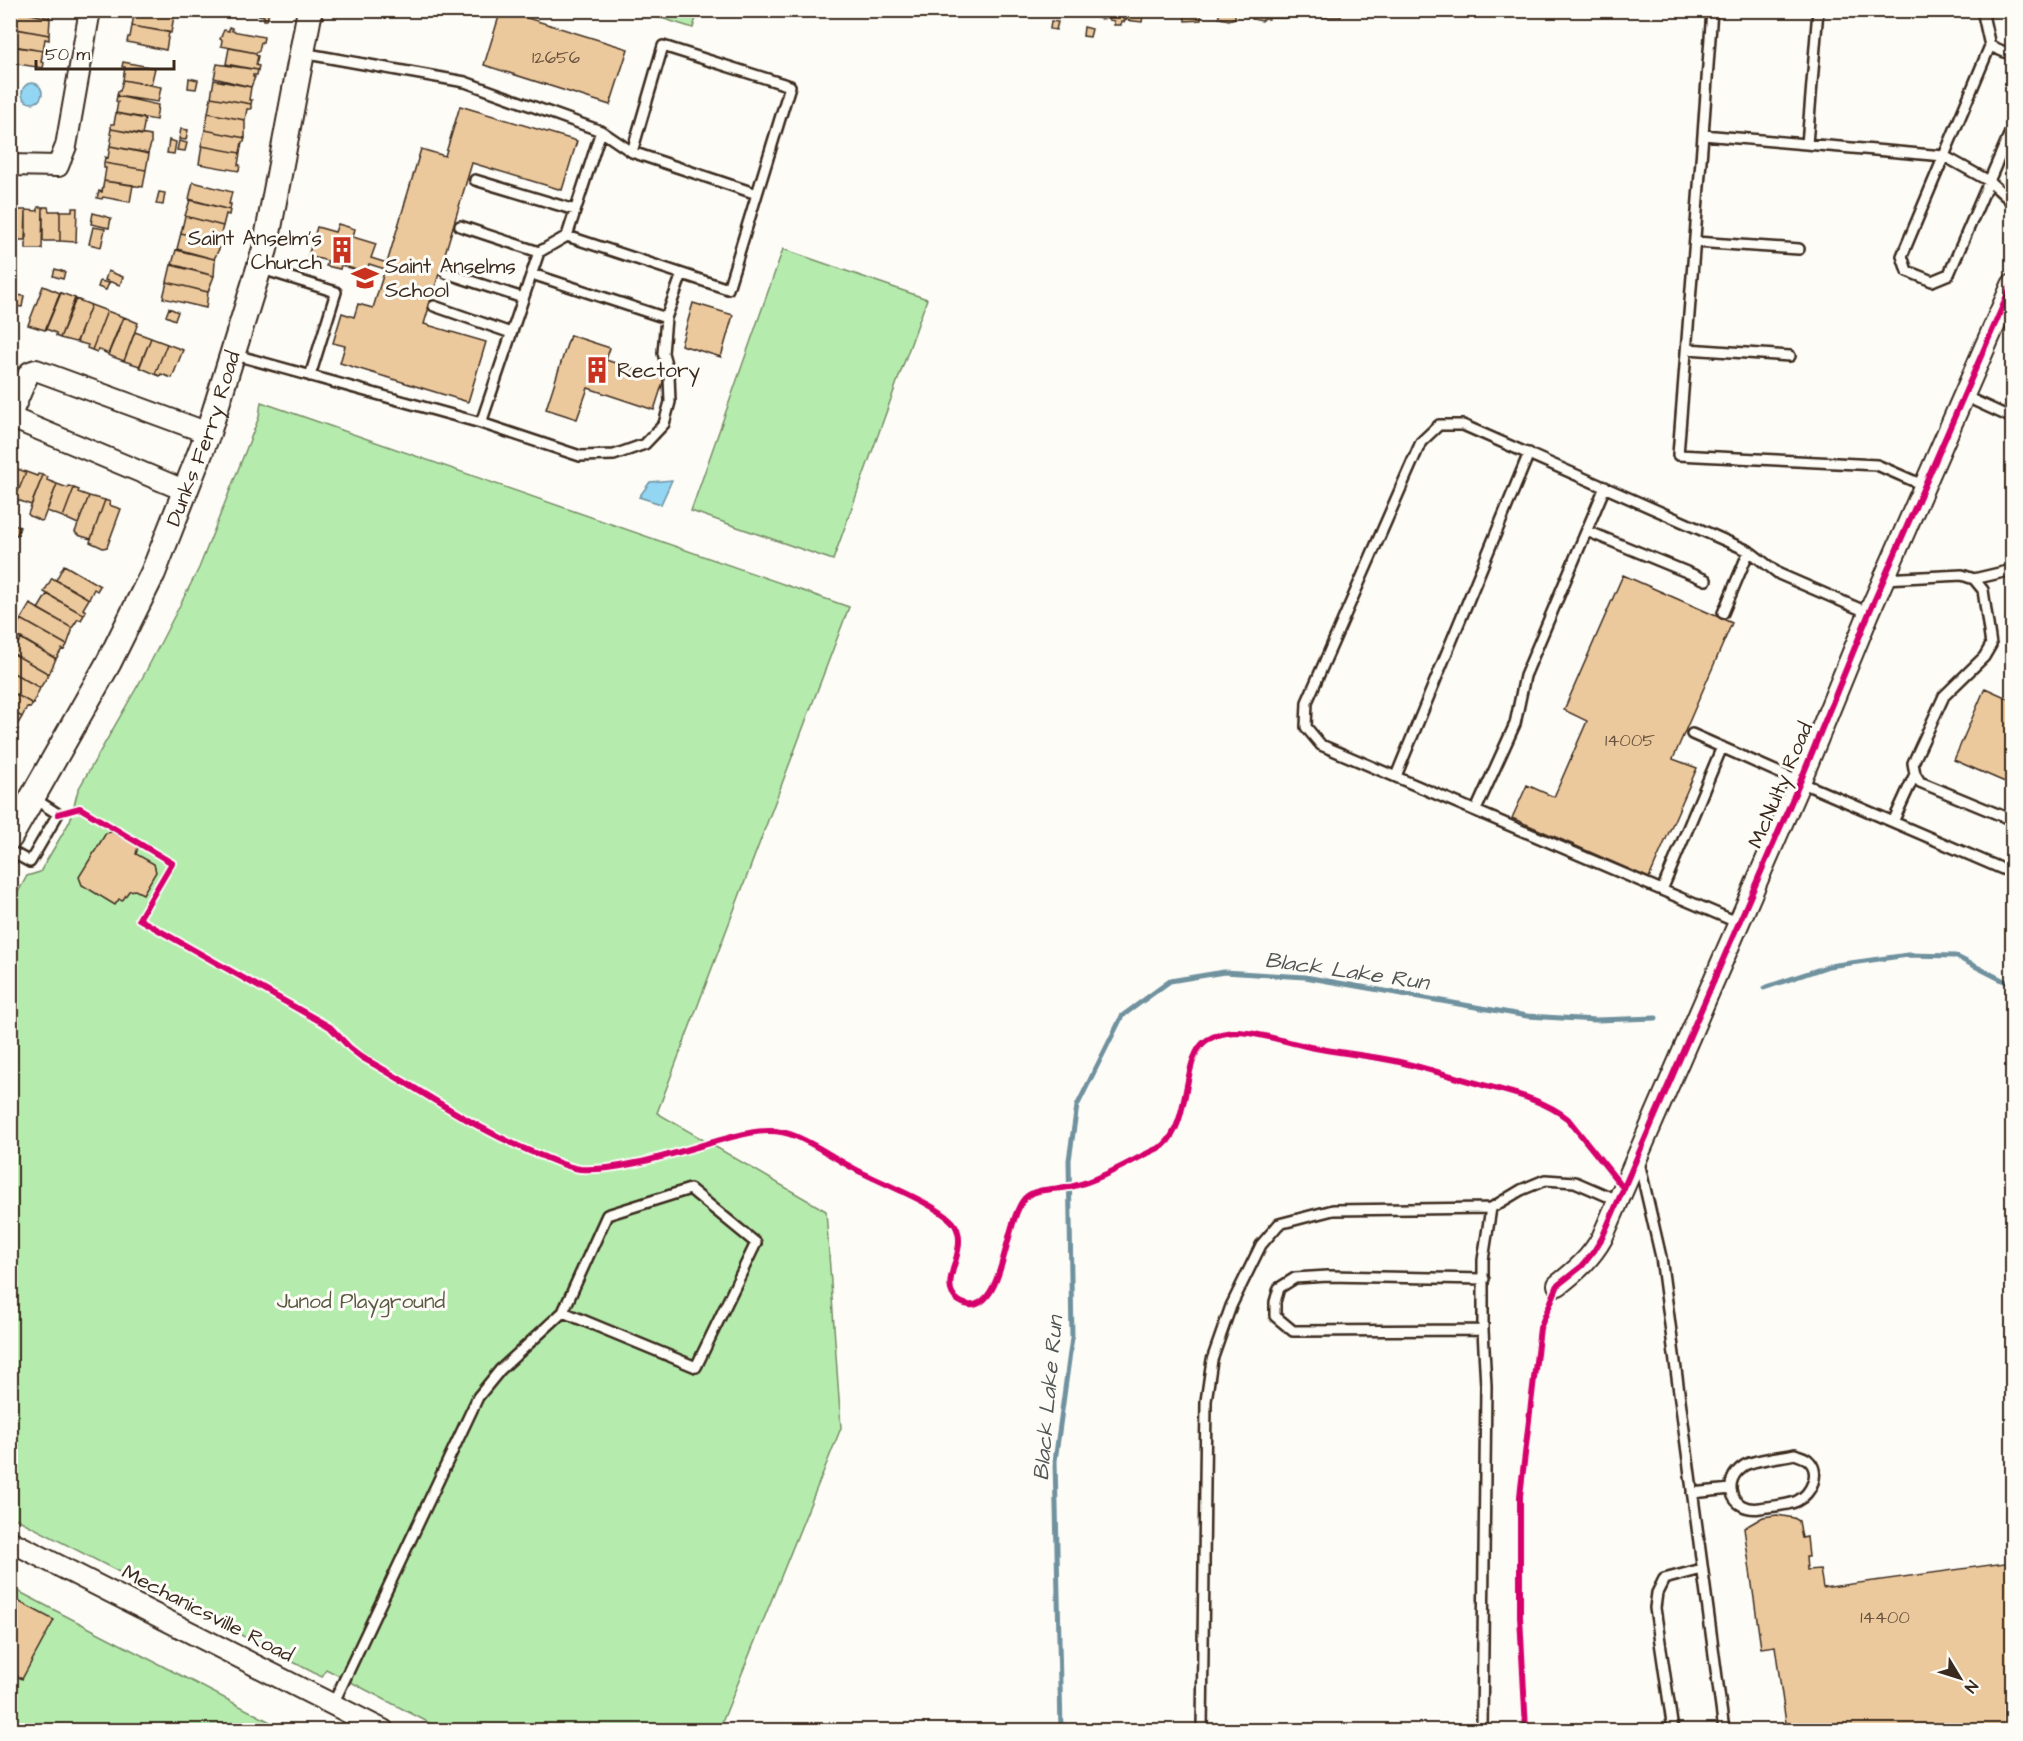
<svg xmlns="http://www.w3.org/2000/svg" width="2023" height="1741" font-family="'Architects Daughter',sans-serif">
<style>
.green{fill:#b5ecae;stroke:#788b66;stroke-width:1.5}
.water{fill:#92d6f4;stroke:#6f919e;stroke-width:1.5}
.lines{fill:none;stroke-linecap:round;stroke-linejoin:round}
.stream{stroke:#6f919e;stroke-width:5}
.building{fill:#ecc99d;stroke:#3b2a1e;stroke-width:1.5}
.service-casing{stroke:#3b2a1e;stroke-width:14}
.minor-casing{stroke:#3b2a1e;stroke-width:24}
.tertiary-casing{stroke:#3b2a1e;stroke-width:28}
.path{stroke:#3b2a1e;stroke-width:3;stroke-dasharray:4.5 4.5;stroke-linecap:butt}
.service{stroke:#fdfcf7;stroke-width:9}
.minor{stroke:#fdfcf7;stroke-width:20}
.tertiary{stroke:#fdfcf7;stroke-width:24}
.cycleway-casing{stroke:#fdfcf7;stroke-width:10}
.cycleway{stroke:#d6006c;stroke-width:6}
.labels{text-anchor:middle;stroke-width:6;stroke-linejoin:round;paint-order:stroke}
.number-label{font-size:18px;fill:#67523e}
.poi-label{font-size:21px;fill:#3b2a1e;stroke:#fdfcf7;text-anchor:start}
.street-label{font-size:21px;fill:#3b2a1e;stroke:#fdfcf7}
.park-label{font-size:21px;fill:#5a5a42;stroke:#fdfcf7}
.water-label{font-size:22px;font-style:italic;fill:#515554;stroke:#fdfcf7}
</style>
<rect width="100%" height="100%" fill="#fdfcf7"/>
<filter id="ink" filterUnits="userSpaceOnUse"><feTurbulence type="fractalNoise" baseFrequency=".0167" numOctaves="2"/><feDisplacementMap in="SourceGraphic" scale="12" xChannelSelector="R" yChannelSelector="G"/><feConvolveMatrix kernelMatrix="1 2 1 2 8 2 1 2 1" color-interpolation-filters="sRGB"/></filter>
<g filter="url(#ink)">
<path class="green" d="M643,10H698V11L693,28L642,12Z
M783,249L927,299L833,560L691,511Z
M261,402L849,607L657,1113L826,1211L841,1428L719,1730H443L326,1669L322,1677L11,1516V905L27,876L40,872L70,821L78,790L145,673L199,568L259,417Z
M10,1587L280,1727L278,1730H11Z"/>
<path class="water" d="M22 93a10 10 0 1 1 20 0a10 10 0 1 1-20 0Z
M672,480L661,504L639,497L650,482Z"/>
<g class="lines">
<path class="stream" d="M1764,988L1829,966L1908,955L1955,956L2012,985
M1061,1730L1055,1461L1072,1338L1069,1160L1077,1106L1122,1016L1170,981L1224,972L1305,977L1527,1016L1596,1020L1656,1018"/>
</g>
<path class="building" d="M11,10L50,18L49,35L17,29V28L10,26Z
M13,10H51L49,18Z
M132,10H143L174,16L171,33L132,26L134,14L132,13Z
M143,10H174L173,16Z
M266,10L269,12L267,20H264V16L235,11Z
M501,10L628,49L610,105L484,65Z
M1075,10H1091V15L1075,13Z
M1093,10H1109L1108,18L1101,19L1092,16Z
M1110,10H1126L1124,22H1121V25H1114V21L1109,20Z
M1127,10H1144L1142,22L1126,20Z
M1169,10H1182V15H1169Z
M1184,10H1201V20L1185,21Z
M1219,10H1235V18L1229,20L1219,18Z
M1252,10H1269V19H1264L1262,21L1252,19Z
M1269,10H1286V18H1269Z
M1302,10H1319V17H1302Z
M1321,10H1341V17H1321Z
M1051,21L1058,22L1056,30L1050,29Z
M132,26L169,32L166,50L127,42L128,37H130Z
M229,27L232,28V31L264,37L263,42H261L259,51L256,53L221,46L222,40L220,39L224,30L229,31Z
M1084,27L1092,29L1090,37L1083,36Z
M10,28L49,35V40L45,39L43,51L10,46Z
M14,46L43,51L41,62L44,63L43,68L11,63Z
M229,48L256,53V55L258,56L256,65L259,66L258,70L226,64Z
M123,62L155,68L151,85L123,80L125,67H122Z
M217,64L258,70L257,75H253V77H255L251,87L214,78Z
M189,78L198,80L196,89L188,88Z
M123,80L161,87L158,102L117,96L118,91H120Z
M214,80L251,87L249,100H252L251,104L211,97Z
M10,86H16L15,116H19V122H15V126L13,127H10Z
M117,96L158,105L156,120L116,113L118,102L116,101Z
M211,97L251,104V109H247L245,120L208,113Z
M460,106L577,141L562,190L472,163L424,324L486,342L468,402L340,363L345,346L333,343L342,313L354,317L358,304L373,308L385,269L369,264L366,273L341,265L340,269L326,266L328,261L308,256L317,227L335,232L338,224L355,229L353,237L376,244L371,258L387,263L421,149L445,156Z
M116,113L145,119L142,135L111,129V124H114Z
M208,113L245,120V138L205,130Z
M111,129L151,136V144L148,153L110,146L112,135L110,134Z
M181,129L188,130L186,140L179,139Z
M205,130L245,138L244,142H242L240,153L201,146Z
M169,140L176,142L174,154L167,153Z
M179,141L187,143L185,151L177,150Z
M110,146L149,154L146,170L104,163L105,157L108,158Z
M202,146L240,153L238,165H240L239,171L199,164Z
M104,163L146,170L143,187L104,181L106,168H104Z
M104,181L133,185L130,202L103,197L102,199L97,198L99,191L102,192Z
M193,182L232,192L229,204H231L230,210L189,199Z
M159,192L165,193L163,205L156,204Z
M190,200L230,210L229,215L226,214L223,226L185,216Z
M10,206L16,207V210H26L25,240H14V242L10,240Z
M38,207H43L42,249H26V210L38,211Z
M43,207H48L49,211H60V241H43Z
M72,208H77L76,242L60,241V211H72Z
M93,213L111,218L109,228L91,224Z
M185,216L223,226L220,237L223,238L222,243L181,233Z
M93,227L105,229L101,247L89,244Z
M181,233L222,243L214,259L177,249Z
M176,250L214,259L215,261L214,276L172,264Z
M171,265L214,276L208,292L167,282Z
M55,269L65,272L63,279L53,276Z
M108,271L123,277L120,285L105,280Z
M100,281L109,283L106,290L98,287Z
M167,282L208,292L206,308L163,298Z
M43,286L60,293L45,330L28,325Z
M61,293L75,298L60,338L56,336V333L46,329Z
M16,295L24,296L22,307L15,306Z
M76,299L91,305L77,341L75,342L60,338Z
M693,303L733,315L721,357L681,345Z
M91,305L107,311L92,350L87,348L88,345L77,342Z
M169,308L178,312L175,320L166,316Z
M107,311L123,317L108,354L98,349L97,352L92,350Z
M124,317L138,323L124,361L108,355Z
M135,332L151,338L140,366L124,361Z
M570,335L610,348L606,360L664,379L654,410L588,388L577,419L546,409Z
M151,338L167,344L155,374L139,367Z
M167,344L183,350L172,378L161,374L160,376L155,374Z
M11,463L16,465L15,468L26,472L15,499L10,497Z
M26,472L37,476L38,474L43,475L31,505L15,499Z
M43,475L48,477L47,480L57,484L43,520L41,521L30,516L28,514Z
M57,484L68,488L69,486L74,488L63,517L47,511Z
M74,488L79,490L78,492L89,496L78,524L63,517Z
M89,496L105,500L91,539L78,535L75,532Z
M105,500L110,502L109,505L121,509L107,547L103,548L90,542Z
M10,523L20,527L17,535L10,532Z
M64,565L100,586L97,591L94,589L89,599L56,580Z
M1623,575L1732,623L1673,759L1697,768L1649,878L1512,818L1527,785L1554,797L1587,721L1564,710Z
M52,578L89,599L83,609L86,611L84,615L44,592Z
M47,594L84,615L81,620L78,619L72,628L38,609Z
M30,604L72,628V631L67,645L21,619Z
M21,619L67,645L64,650L62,649L56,659L13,634Z
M21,638L55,658V661L49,674L12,653Z
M12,653L49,674L40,688L10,671V657Z
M10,671L40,688L33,704L10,691Z
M1985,688L2012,700V785L1954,760Z
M10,691L33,704L30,708L27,707L22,717L10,710Z
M10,710L22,717L16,727L18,729L16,733L10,730Z
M112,832L138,847L136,854L154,864L156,872L143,894L135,890L129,891L122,901L119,899L115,905L82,885L79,877L106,833Z
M1777,1515L1794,1518L1799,1521L1802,1538L1807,1537L1809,1557H1806L1807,1570L1820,1569L1823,1588L2012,1562V1730H1787L1775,1646L1761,1648L1744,1528L1763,1517Z
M10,1597L54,1620L22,1679L10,1673Z"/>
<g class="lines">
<defs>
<path id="service" d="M1982,10L1990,46
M2012,55L1990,46L1902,256L1907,271L1932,281L1949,274L2012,128
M601,131L632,152L757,194L790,86L663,46L632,152
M1703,135L1712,10
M1807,144L1818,10
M475,180L575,210
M460,226L539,252
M567,236L728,289L757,194
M1695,242L1799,249
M259,268L336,292L310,376
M446,273L523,298
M532,274L666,318L682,274
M434,306L511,333
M1687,349L1790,356
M232,354L481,423L539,252L567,236L601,131L465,82L302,53
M1964,396L2012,418
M481,423L580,456L614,455L645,444L664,424L670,402L669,375L663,353L666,318
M1925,486L1877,465L1678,455L1703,135L1944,156L1989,181L2012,202
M1587,531L1706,580
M1884,579L1962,575L1974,579L1983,590L1991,645L1984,657L1944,696L1913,763L1915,774L1920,782L2012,820
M1974,579L2012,570
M1723,613L1749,551
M1692,734L1800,782L2012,873
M1396,776L1529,453
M1476,810L1515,724L1525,676L1605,487
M1893,822L1915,774
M10,851L30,862L58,814L33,798
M1662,890L1722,747
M1739,923L1321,745L1306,727L1307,702L1421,442L1439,425H1463L1749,551L1779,574L1869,613
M1639,1162L1661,1257L1724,1730
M1483,1330L1293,1331L1275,1316V1302L1279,1288L1295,1278L1328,1276L1484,1279
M1795,1454C1799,1456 1805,1457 1808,1460C1822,1472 1811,1494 1797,1501C1787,1506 1771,1506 1760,1508C1732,1513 1719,1481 1745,1465C1757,1459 1782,1457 1795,1454Z
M1692,1493L1731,1489
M333,1704L478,1397L500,1370L563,1312L696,1367L756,1243L690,1189L607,1215L563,1312
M1202,1730L1206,1401L1212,1360L1231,1306L1261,1245L1279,1224L1333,1210L1491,1208L1521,1190L1545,1180L1575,1182L1619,1201
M1482,1730L1486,1386L1483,1330V1260L1491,1208
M1673,1730L1655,1608L1657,1593L1664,1579L1702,1569"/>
<path id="minor" d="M10,165L58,166L66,146L90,10
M186,491L19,421L14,417L13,410L28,375L30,372L36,370L208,433
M1558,1285C1576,1271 1591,1258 1602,1238L1800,782L1869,613L2012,285
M10,1541L383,1730"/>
<g id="tertiary">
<path id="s1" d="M10,837L109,662L153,573L208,433L265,249L310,10"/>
</g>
</defs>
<use href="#service" class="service-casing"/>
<use href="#minor" class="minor-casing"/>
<use href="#tertiary" class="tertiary-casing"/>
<path class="path" d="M71,810L80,808L172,863L139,919"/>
<use href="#service" class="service"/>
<use href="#minor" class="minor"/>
<use href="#tertiary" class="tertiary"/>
<defs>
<path id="cycleway" d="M58,814L80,808L172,863L139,919L330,1027L350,1048L363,1058C422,1090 478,1132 542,1156C554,1161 567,1167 580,1169C616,1172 675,1153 710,1143C737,1136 768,1124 795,1136C815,1144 834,1158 853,1168C876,1181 943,1206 955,1225C959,1232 960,1241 958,1250C956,1266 941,1289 959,1301C964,1304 968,1306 973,1305C1005,1300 1005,1220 1025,1198C1036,1187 1060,1190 1074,1186C1105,1178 1133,1159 1163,1146C1192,1121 1181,1056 1207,1040C1217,1034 1227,1032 1238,1032C1261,1033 1286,1042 1310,1047C1338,1053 1367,1055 1395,1061C1425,1068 1454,1077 1483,1085C1512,1093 1545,1100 1568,1119L1624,1189
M1526,1730L1520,1616V1496L1540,1328L1558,1285L1582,1266L1594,1251L1602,1238L1800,782L1869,613L2012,285"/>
</defs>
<use href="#cycleway" class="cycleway-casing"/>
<use href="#cycleway" class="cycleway"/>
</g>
</g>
<defs>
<symbol id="building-bare" viewBox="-9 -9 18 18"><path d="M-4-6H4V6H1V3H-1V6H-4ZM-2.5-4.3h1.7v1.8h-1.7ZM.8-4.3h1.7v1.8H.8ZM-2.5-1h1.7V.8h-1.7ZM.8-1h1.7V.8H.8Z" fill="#c8321e" stroke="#fdfcf7" stroke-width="2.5" paint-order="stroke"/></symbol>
<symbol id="school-bare" viewBox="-9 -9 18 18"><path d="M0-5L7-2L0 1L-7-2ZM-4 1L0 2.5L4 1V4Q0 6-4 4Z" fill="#c8321e" stroke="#fdfcf7" stroke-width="2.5" paint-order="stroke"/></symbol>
</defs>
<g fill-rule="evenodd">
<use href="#building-bare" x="323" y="231" width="38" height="38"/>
<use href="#school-bare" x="346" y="259" width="38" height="38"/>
<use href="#building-bare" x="578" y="351" width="38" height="38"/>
</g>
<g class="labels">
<g class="number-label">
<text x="556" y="63">12656</text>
<text x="1630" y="746">14005</text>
<text x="1885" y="1623">14400</text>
</g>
<g class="poi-label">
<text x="322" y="245" text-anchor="end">Saint Anselm's<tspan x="322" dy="24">Church</tspan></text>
<text x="385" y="273">Saint Anselms<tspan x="385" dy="24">School</tspan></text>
<text x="617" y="377">Rectory</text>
</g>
<g class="street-label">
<text dy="7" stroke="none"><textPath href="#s1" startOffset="444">Dunks Ferry Road</textPath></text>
<text transform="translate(1780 785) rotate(-67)" y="7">McNulty Road</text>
<text transform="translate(208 1613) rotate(27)" y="7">Mechanicsville Road</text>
</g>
<g class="park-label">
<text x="361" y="1308">Junod Playground</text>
</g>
<g class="water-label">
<text transform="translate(1347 970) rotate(8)" y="8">Black Lake Run</text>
<text transform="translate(1047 1398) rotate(-85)" y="8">Black Lake Run</text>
</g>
</g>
<rect width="2023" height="1741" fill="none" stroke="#fdfcf7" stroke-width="36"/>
<rect x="18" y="18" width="1987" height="1705" fill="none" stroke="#3b2a1e" stroke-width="2" filter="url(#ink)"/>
<g transform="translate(1960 1678) rotate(128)" stroke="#fdfcf7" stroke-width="4.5" paint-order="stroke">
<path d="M0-4.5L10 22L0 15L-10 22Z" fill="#3b2a1e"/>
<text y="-9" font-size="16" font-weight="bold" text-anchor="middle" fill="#3b2a1e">N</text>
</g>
<path d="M36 60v9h138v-9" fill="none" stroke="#3b2a1e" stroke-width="3"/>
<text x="45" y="60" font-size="18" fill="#3b2a1e" stroke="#fdfcf7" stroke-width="4.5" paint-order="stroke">50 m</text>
</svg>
